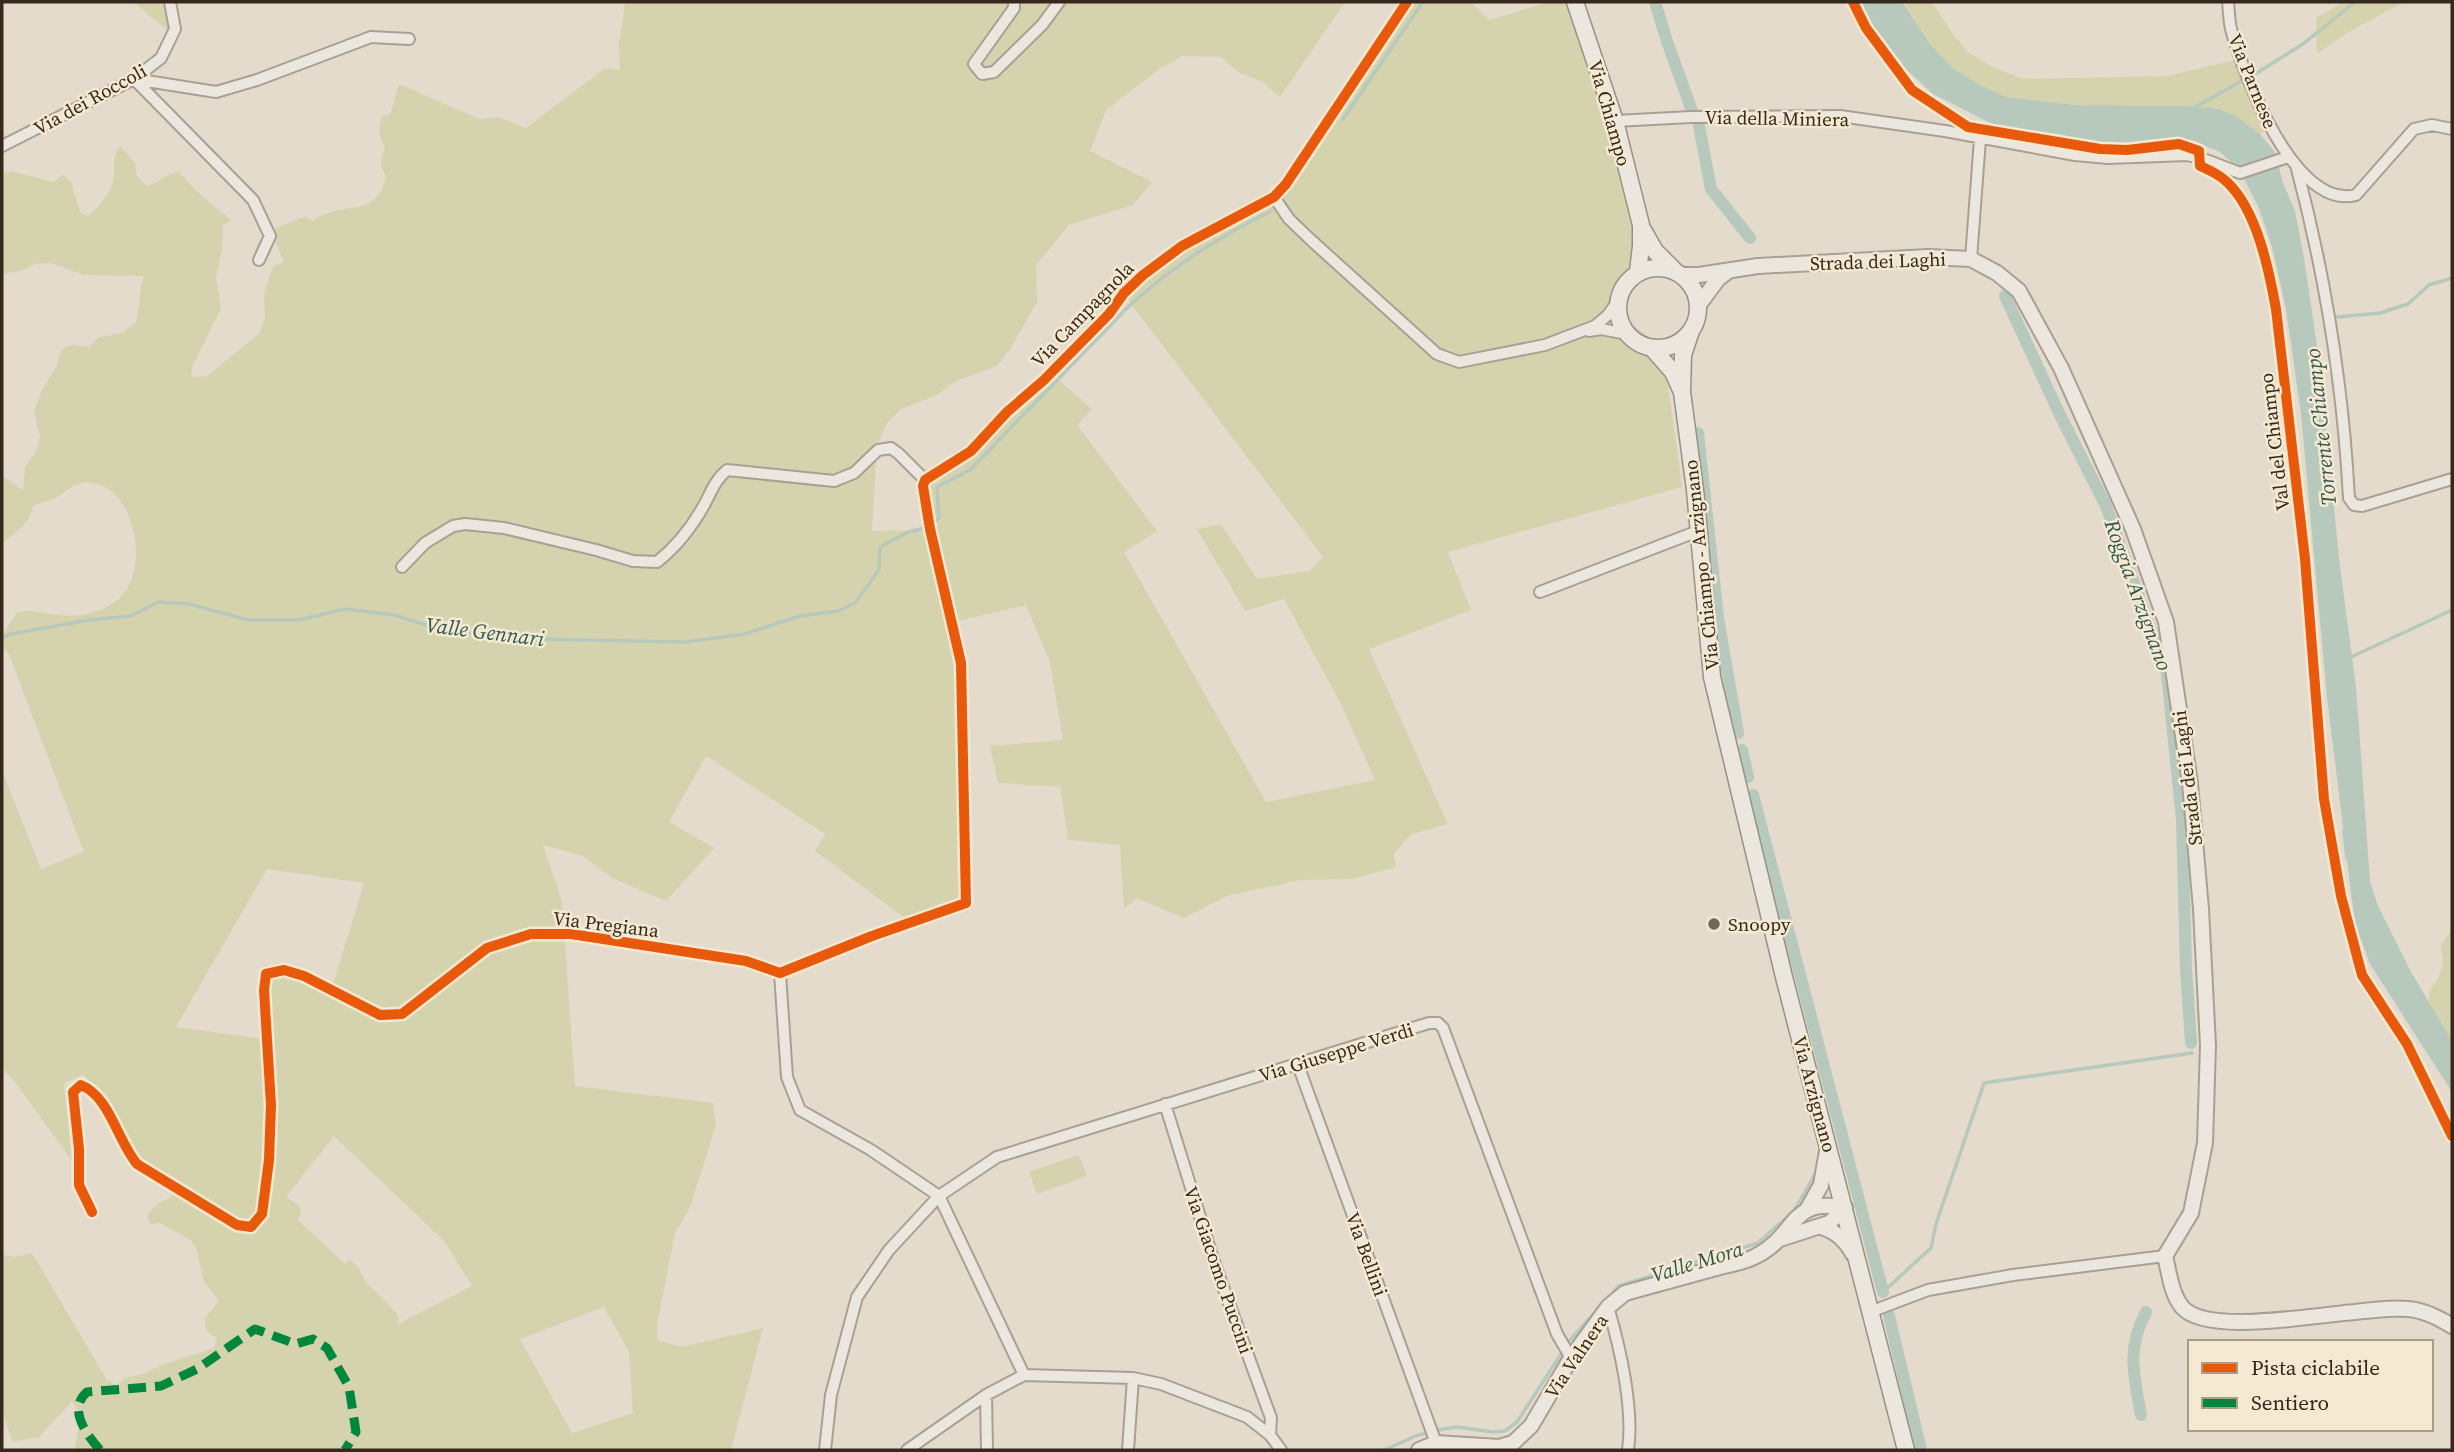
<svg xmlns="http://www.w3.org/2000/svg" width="2454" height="1452" font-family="'Source Serif 4',serif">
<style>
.green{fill:#d5d3ae;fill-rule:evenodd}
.water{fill:#b7c8bd}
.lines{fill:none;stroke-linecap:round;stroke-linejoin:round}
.stream{stroke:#b7c8bd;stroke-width:3.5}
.canal{stroke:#b7c8bd;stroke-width:12}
.minor-casing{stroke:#a9a095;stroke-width:14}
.tertiary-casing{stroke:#a9a095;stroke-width:18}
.secondary-casing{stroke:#989085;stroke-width:19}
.minor{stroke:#ece7de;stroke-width:10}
.tertiary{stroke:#ece7de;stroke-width:14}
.secondary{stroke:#ece7de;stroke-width:16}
.quiet{stroke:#00873e;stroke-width:9;stroke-dasharray:18 9;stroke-linecap:butt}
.cycleway-casing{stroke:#f5e9d1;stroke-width:15}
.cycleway{stroke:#e8590c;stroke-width:10}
.poi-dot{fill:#74675a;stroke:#f5e9d1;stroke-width:2.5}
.labels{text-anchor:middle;stroke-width:5;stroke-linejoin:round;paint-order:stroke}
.street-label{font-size:19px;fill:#37281d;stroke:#f5e9d1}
.poi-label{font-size:19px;fill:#37281d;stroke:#f5e9d1;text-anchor:start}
.water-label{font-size:21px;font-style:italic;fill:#2d5752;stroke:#f5e9d1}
</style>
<rect width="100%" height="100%" fill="#e4dbcc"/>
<path class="green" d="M133,2H163L167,9L171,33Z
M625,2H1345L1280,97L1263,82L1240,73L1220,57L1182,56L1158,70L1106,110L1090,151L1152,182L1133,205L1069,225L1036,265L1037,302L1011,348L997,366L956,381L935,396L901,409L887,423L877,445L872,531L932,530L926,496L930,482L974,455L1018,408L1056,378L1092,409L1077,425L1157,531L1124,552L1266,802L1375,780L1341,704L1284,599L1245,611L1197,529L1221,524L1257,579L1310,571L1323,557L1126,297L1169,261L1289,186L1348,103L1413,2H1471L1489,20L1549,2H1567L1606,116L1633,216L1638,260L1624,300L1633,325L1657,344L1665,363L1682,487L1448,552L1471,610L1369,649L1448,824L1412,834L1394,853L1396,867L1351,879L1301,880L1227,896L1184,918L1137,898L1124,909L1120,845L1068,840L1060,787L998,783L990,746L1063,740L1050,662L1026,605L959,621L964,677L961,898L909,921L815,851L825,834L706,756L669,822L714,848L666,901L612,878L583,856L543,845L562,901L575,1086L713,1103L716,1124L690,1208L675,1233L657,1324V1340L682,1347L763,1328L731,1450H75L80,1414L72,1401L39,1437L13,1442L2,1411V1255L15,1257L32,1253L107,1380L116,1385L125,1378L142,1374L162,1365L214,1348L217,1339L206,1330L205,1318L219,1301L204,1282L196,1248L191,1240L159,1223L150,1224L147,1216C153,1206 160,1202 171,1197L177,1184L141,1160L129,1144L108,1104L83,1074L64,1084L72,1161L12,1078L2,1068V771L41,869L84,852L10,657L5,649L2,651V637L16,613C30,608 45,614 59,615C77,617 95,614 110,605C155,581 137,487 92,483C76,481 70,489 58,496C50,501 41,503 33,506C29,525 17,532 2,543V476L23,490L25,468L37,449L40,437L34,411L41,392L57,365L62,349L72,345L89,347L98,338L123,332L136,322C140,307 139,291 144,276L84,275L51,263L35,264L21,271L2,274V174L11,171L54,182L63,175L71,182L80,212L88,216C100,206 114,190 114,173C114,162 113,156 120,146L135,163L137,176L147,186C158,183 166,174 178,171L202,196L231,220L223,225L222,250L216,277L221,308L193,365L191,377L207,376L260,333L265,317L264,294L273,266L284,262L270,230L304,217L313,221C342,198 376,222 386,176C379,166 380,160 385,148L379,133L381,117L390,114L399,84L479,119L498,117L526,128L605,68L620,70L619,45ZM267,869L364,883L330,994L296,978H271V1040L176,1027ZM334,1136L444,1241L472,1286L396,1325L399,1317C389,1303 378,1295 367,1283C361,1275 359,1265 350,1260L345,1264L298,1220L301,1213L298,1205L286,1197ZM604,1307L629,1352L633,1413L572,1433L520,1339Z
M1902,2H1932L1952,33L1968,52L1991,66L2023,79L2168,76L2242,58L2271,126L2260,134L2237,117L2220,109L2184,106L2074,105L2006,97L1980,85L1953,68L1930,44Z
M2343,2H2404L2347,33L2317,54L2316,18Z
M2452,930V1041L2428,1004L2431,988L2438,979L2443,965L2441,945Z
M1079,1155L1087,1176L1037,1194L1029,1172Z"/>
<path class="water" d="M1862,2H1902L1930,44L1953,68L1980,85L2006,97L2074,105L2184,106L2220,109L2237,117L2260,134L2275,152L2283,183L2295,211L2304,258L2318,353L2340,567L2356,687L2370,881L2378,906L2411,972L2452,1041V1092L2370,964L2355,924L2327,697L2301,414L2286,309L2272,247L2259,208L2239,169L2220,152L2192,140L2126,145L2043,136L1998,127L1933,94L1906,69L1870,21Z"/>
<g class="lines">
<path class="stream" d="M2255,74L2303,44L2355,2
M2195,107L2242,81
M1343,119L1423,2
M2337,317L2380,313L2408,304L2429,285L2452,278
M935,521L939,518L937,487L970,470L1130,305C1175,265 1217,238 1271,211
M2,638L11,634L89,620L131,616L158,602L189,604L248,620H299L345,609L394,615L442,630L532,639L685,642L745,634L800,616L838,611L855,603L879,570L880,547L908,532L928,527
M2349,658L2452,610
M2344,831L2347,858
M1883,1292L1931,1248L1936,1224L1984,1083L2192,1053
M1607,1299L1619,1286L1758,1243L1794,1211L1815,1174
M1570,1340L1599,1308
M1438,1430L1457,1427L1493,1432L1505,1431L1517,1422L1561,1354
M1384,1450L1418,1435L1428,1433"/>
<path class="canal" d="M1655,2L1667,41L1692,111
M1699,126L1711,189L1750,238
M2005,296L2059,413L2106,506L2167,674L2182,819L2186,968L2191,1043
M1698,433L1718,618L1738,733
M1742,750L1748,777
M1753,795L1883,1292
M1889,1316L1921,1450
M2141,1415C2134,1375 2126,1350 2146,1312"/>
<defs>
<path id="minor" d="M1014,2V8L974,64L982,74L994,72L1042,25L1059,2
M2228,2C2229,11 2229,20 2231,29C2243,74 2295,211 2356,195L2414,129L2432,125L2452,129
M134,79L216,92L257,80L371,37L409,39
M134,79L253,200L270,236L259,260
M1615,121L1691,117L1840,116L1945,131L2075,155L2108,158L2187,155L2201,158L2240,173L2288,157
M2,146L134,79L161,58L175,29L170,2
M2296,165C2325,274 2343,386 2349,498L2354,505L2362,506L2452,479
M1274,197L1289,219L1312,241L1437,354L1459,362L1545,345L1595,326L1608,315L1618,301
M1971,259L1980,139
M1589,331L1601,329L1627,334
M402,567L425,543L453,526L465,524L504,528L596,550L633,561L657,562C676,547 691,528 703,507C711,493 714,481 727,470L834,481L854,473L878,450L891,448L899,454L925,480
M1540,592L1698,531
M780,973L787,1077L800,1110L871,1150L939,1196L1024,1375
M1298,1065L1436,1443
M1165,1104L1215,1265L1271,1418L1270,1435
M92,1212L79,1185V1149L73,1092L81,1085C110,1097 117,1140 137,1164L237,1225L251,1227L262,1214L269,1160L271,1105L264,990L266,974L284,970L304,976L380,1015L402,1014L487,948L531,934H571L746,961L780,973L872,936L966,903L961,663L930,529L923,486L925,480L971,451L1007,412L1044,380L1109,314L1124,293L1143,275L1182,246L1274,197L1286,184L1407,2
M1608,1307C1620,1347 1634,1409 1628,1450
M1870,1312L1928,1290L2013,1275L2165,1256
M986,1395L987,1450
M825,1450L831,1395L857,1297L889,1250L939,1196L997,1157L1429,1023H1438L1443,1028L1557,1334L1571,1358
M907,1450L986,1395L1024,1375L1133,1378L1161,1384L1247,1417L1270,1435L1281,1450
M1128,1450L1133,1378"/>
<path id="tertiary" d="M1681,275H1699L1758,266L1928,257L1971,259L1997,273L2019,291L2061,368L2133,529L2166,622L2190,783L2201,909L2208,1045L2205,1143L2191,1213L2165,1256C2169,1272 2171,1293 2182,1307C2212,1342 2361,1304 2408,1309C2424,1310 2439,1318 2452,1326
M1698,306L1718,279L1730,270
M1807,1210L1821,1185L1827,1151
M1821,1227C1836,1231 1846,1241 1853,1254
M1780,1239L1829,1223L1845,1208
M1419,1450L1436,1443L1499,1447L1513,1443L1531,1426L1571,1358L1608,1307L1625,1293C1657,1284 1688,1276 1720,1267C1731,1264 1746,1262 1756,1256C1797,1236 1789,1196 1845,1208"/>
<path id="secondary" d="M1575,2L1615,121L1641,225V246L1638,272
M1643,230L1655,251L1674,270
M1618 308a40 40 0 1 1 80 0a40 40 0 1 1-80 0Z
M1691,331L1683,355L1682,392L1695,490L1712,677L1784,977L1906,1450
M1652,348L1673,372L1681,390"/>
</defs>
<use href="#minor" class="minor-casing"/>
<use href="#tertiary" class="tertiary-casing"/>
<use href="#secondary" class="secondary-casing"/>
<use href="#minor" class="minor"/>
<use href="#tertiary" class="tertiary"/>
<use href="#secondary" class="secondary"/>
<path class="quiet" d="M100,1450C87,1435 67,1409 87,1392L161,1386L197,1369L255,1329L296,1344L313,1339L327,1348L349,1387L356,1432L345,1450"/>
<defs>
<path id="cycleway" d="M1853,2L1866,28L1912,90L1968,127L2100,149L2127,150L2179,144L2199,151L2200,166C2211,171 2220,175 2228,183C2257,211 2269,270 2276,309L2305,559L2324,799L2341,896L2362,975L2407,1044L2452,1136
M92,1212L79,1185V1149L73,1092L81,1085C110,1097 117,1140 137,1164L237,1225L251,1227L262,1214L269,1160L271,1105L264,990L266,974L284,970L304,976L380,1015L402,1014L487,948L531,934H571L746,961L780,973L872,936L966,903L961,663L930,529L923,486L925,480L971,451L1007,412L1044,380L1109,314L1124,293L1143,275L1182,246L1274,197L1286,184L1407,2"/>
</defs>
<use href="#cycleway" class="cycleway-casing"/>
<use href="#cycleway" class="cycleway"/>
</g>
<circle class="poi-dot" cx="1714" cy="924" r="7"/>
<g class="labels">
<g class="street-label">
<text transform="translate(2253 81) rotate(68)" y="7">Via Parnese</text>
<text transform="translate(90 99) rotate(-29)" y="7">Via dei Roccoli</text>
<text transform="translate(1610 113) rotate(74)" y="7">Via Chiampo</text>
<text transform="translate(1777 118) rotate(1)" y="7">Via della Miniera</text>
<text transform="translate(1878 261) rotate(-2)" y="7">Strada dei Laghi</text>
<text transform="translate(1082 314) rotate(-46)" y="7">Via Campagnola</text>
<text transform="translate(2274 442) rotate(-97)" y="7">Val del Chiampo</text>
<text transform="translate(1701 565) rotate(-96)" y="7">Via Chiampo - Arzignano</text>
<text transform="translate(2187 778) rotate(-97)" y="7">Strada dei Laghi</text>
<text transform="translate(606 924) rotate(7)" y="7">Via Pregiana</text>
<text transform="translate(1336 1052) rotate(-17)" y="7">Via Giuseppe Verdi</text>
<text transform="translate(1815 1094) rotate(75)" y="7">Via Arzignano</text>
<text transform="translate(1367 1254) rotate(70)" y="7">Via Bellini</text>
<text transform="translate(1219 1270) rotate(71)" y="7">Via Giacomo Puccini</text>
<text transform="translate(1576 1356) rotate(-56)" y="7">Via Valnera</text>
</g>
<g class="poi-label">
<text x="1728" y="931">Snoopy</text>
</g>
<g class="water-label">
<text transform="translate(2321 427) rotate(-96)" y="7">Torrente Chiampo</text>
<text transform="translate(2138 595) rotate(70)" y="7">Roggia Arzignano</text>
<text transform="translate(485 632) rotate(7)" y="7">Valle Gennari</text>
<text transform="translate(1697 1262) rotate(-17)" y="7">Valle Mora</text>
</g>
</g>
<rect width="2454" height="1452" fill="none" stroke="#37281d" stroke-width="7"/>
<rect x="2188" y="1340" width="245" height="91" fill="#f5e9d1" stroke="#a99c89" stroke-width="2"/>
<rect x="2202" y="1363" width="35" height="10" fill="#e8590c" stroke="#a99c89" stroke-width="2"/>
<text x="2251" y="1375" font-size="21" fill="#37281d">Pista ciclabile</text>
<rect x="2202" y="1398" width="35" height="10" fill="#00873e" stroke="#a99c89" stroke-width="2"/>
<text x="2251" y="1410" font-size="21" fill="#37281d">Sentiero</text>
</svg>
